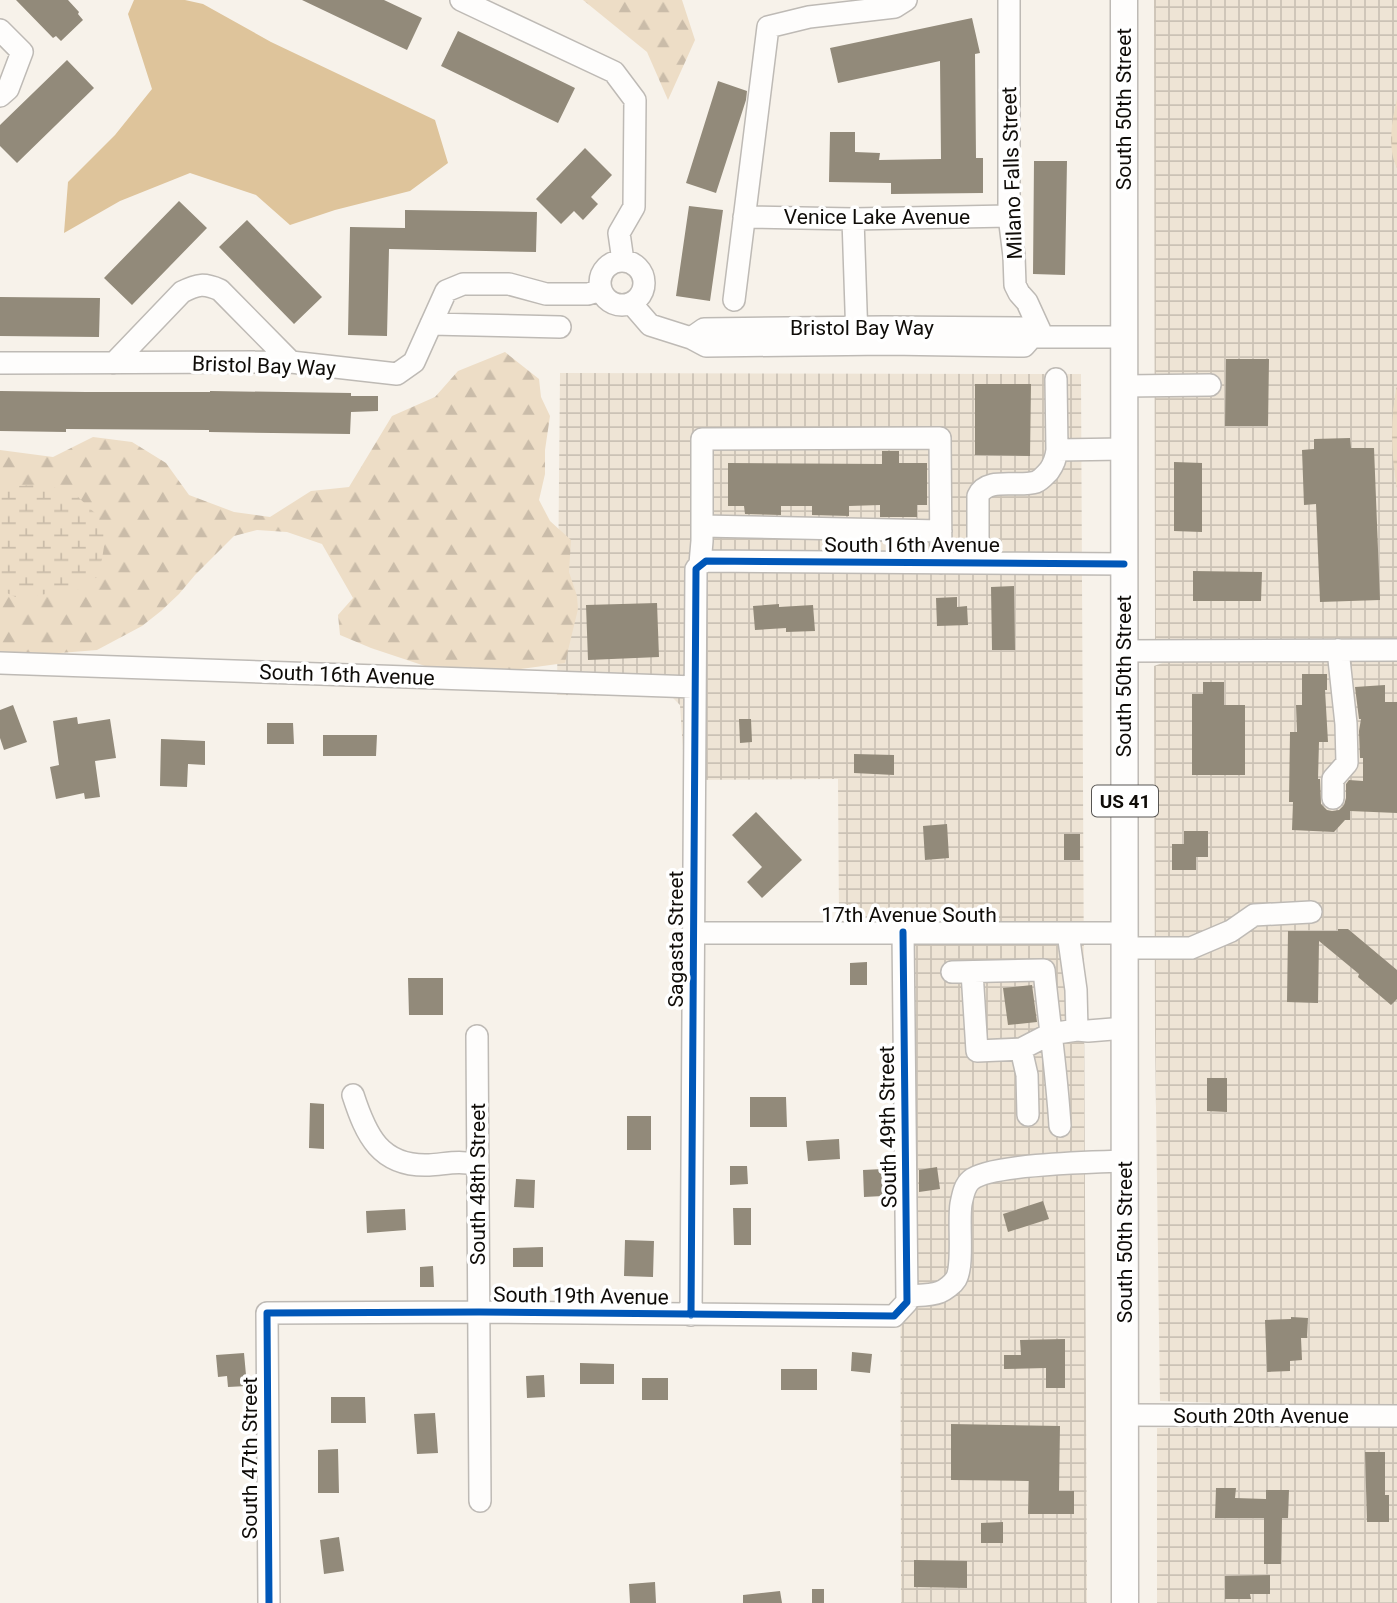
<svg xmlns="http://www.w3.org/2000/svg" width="1397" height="1603" font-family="Roboto,sans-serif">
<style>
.industrial{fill:url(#industrial-grid)}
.forest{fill:url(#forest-firs)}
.wetland{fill:url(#wetland-marsh)}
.water{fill:#dec49b}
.building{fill:#928a7a}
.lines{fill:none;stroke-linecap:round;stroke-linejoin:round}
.minor-casing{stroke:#bebab5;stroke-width:24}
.major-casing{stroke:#bebab5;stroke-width:29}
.minor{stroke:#fefdfc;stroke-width:21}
.major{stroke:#fefdfc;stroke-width:26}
.cycleway-casing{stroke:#fff;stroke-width:11}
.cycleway{stroke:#0057b8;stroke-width:7}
.labels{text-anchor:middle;stroke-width:7;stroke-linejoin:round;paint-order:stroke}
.shield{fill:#fff;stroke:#575552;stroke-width:2}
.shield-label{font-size:19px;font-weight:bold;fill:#0f0c08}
.street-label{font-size:21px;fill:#0f0c08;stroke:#fff}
</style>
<defs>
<pattern id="industrial-grid" width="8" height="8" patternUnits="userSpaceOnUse" patternTransform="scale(1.75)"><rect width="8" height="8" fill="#eee4d5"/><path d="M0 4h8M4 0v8" fill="none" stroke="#cbc2b5"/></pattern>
<pattern id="forest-firs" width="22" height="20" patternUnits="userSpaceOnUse" patternTransform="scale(1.75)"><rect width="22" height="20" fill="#edddc6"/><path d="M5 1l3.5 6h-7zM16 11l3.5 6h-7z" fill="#cabca9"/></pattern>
<pattern id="wetland-marsh" width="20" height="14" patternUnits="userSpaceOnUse" patternTransform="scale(1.75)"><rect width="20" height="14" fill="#edddc6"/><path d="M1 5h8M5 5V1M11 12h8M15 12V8" fill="none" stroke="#cabca9"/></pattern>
</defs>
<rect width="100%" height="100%" fill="#f7f2ea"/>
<path class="industrial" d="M1154,0H1397V645L1155,643Z
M560,373L1081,374L1087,1603H901L900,942L902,918H839L838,779L685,780L680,705L671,696L557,695Z
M1323,652H1397V1409L1160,1401L1155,1034L1154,666L1165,662Z
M1397,1426V1603H1157V1428Z"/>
<path class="forest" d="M583,0H682L695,40L668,100L647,52Z
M505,352L539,379L541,397L550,416L545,450V474L539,500L550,521L571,540L569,572L577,596L578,609L565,663L507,671L434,669L371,648L340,635L338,615L353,598L322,544L287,532L257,530L234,536L195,575L179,594L161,611L142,626L97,650L48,654H0V450L53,457L93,437L132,442L166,463L189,495L234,512L270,517L311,491L349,487L392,416L435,397L458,371Z"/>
<path class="wetland" d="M1397,99V168C1387,149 1392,119 1397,99Z
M1397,385V489C1391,455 1390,418 1397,385Z
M46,484L78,497L97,515L106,534L102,559L97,577L68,596L46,594L18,598L0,590V500L4,487Z"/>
<path class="water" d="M134,0H185L203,4L271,42L435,120L448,163L410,191L335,210L290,225L256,195L190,173L120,201L64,233L68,182L115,135L152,89L128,14Z"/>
<path class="building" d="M16,0H68L79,12L78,14L83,20L61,41L56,36L53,38Z
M302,0H384L422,18L407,50Z
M972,18L980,53L975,54L976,158H983V193L891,194V183L829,182L830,132H855V152L880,153L879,160L941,159L940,61L838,83L830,48Z
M458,31L575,88L558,123L441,66Z
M67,60L94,88L17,163L0,146V125Z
M718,81L747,91L746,100L716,193L686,183Z
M585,148L612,175L591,197L598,204L583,220L574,211L561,224L536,199Z
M1034,161H1067L1065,275L1033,274Z
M179,201L207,228L132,305L104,278Z
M689,206L723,210L710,301L676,296Z
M405,210L537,212L536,252L389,249L387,336L348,335L350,227L405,228Z
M247,220L322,297L294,324L219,247Z
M0,297L100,298L99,337L0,336Z
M1226,359H1269L1268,426H1225Z
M975,384H1031L1030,456L975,455Z
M0,391L86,392H210V391L351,393V396H378V411L351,412L350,434L209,432V430L66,429V432L0,431Z
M1350,438L1351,448H1374L1380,600L1320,602L1316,504L1304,505L1302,450L1314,449V439Z
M882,451H899V463H927V505H917V517H880V505L849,506V516L812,515V506H781V515L745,514L744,506H728V463L882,464Z
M1174,462L1202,463V532L1174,531Z
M1193,571L1262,572L1261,601H1193Z
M1014,586L1015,650H992L991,587Z
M957,597V607L967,606L968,625L937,626L936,598Z
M657,603L659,657L588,660L586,605Z
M779,604V607L813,605L815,631L786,632V628L755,630L753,606Z
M1302,674H1327V690H1325L1328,742H1319L1318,779H1320L1321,804L1327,810L1332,811L1339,810L1344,805L1346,798V784L1349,780L1363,781V758H1360L1359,731L1361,719H1359L1355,687L1385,685V702H1397V813L1350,811V820H1345L1334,832L1292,830L1293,802H1289L1290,732H1297L1296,705H1302Z
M1203,682H1224V705H1245V775H1192V694H1203Z
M13,705L27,742L4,750L0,738V710Z
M77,717L78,724L110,719L116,758L95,761L100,797L85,799L84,793L56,799L50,767L59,765L53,721Z
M739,719H751L752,742L740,743Z
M267,723H293L294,744H267Z
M323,735H377L376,756H323Z
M161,739L205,741V765L188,764L187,787L160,786Z
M854,754L894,755V775L854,773Z
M756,812L802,860L762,898L747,882L762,867L732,835Z
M947,824L949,858L925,860L923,826Z
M1184,831H1208V857H1196V870H1172V844H1184Z
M1064,834H1080V860H1064Z
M1338,929H1348L1397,970V999L1391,1005L1358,977L1359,974L1319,941L1318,1003L1287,1002L1288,931H1338Z
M867,962V985H850V963Z
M408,978H443V1015H409Z
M1032,985L1037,1022L1008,1025L1003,988Z
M1207,1078H1227V1112L1207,1111Z
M750,1097H786L787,1127H750Z
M310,1103L324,1104V1149L309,1148Z
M627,1116H651V1150H627Z
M839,1139L840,1159L808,1161L806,1141Z
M730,1166H747L748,1184L730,1185Z
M937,1167L940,1189L919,1192V1170Z
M883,1169V1196L864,1197L863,1170Z
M516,1179L535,1180L534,1208L514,1207Z
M1043,1201L1049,1219L1008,1232L1003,1214Z
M733,1208H751V1245H734Z
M405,1209L406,1230L367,1233L366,1211Z
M625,1240L654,1241L653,1277L624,1276Z
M543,1247V1267H513V1248Z
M433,1266L434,1287H420V1267Z
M1291,1317L1308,1318L1307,1338H1301L1302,1360L1290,1361V1371L1267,1372L1265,1320L1291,1319Z
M1065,1339V1388H1046V1368L1004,1369V1355H1021L1020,1340Z
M852,1352L872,1354L870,1373L851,1371Z
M244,1353L247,1386L228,1387L227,1376L218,1377L216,1355Z
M580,1363L614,1364V1384H580Z
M781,1369H817V1390H781Z
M544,1375L545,1397L527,1398L526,1376Z
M642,1378H668V1400H642Z
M331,1397H365L366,1423H331Z
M435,1413L438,1453L417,1454L414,1414Z
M951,1424L1060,1426L1059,1491H1074V1514H1028L1029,1481L951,1480Z
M338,1449L339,1493H318V1450Z
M1365,1452H1385V1495H1389V1522H1367Z
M1216,1488H1236L1235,1498L1266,1499V1490H1289L1288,1518H1282L1281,1564H1264V1518H1215Z
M1003,1522V1543H981V1523Z
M339,1537L344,1571L324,1574L320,1540Z
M914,1560L967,1561V1588L914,1587Z
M1270,1575V1594H1250L1251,1599H1225V1576Z
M655,1582L656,1603H630L629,1584Z
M812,1589H824V1603H812Z
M780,1591L782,1603H743V1595Z"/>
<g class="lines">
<defs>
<path id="minor" d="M461,0L614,72L635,100L634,207L619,233L623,261
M1009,0V216L1014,256L1015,285L1019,293L1027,302L1043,337
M0,30L22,52L8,89L0,96
M744,217L853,219L1009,216
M853,219L857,339
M600 283a22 22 0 1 1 44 0a22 22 0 1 1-44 0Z
M734,300L768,27L809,17L895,7L906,0
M631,303L650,325L691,338L706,346L888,344L1024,346L1032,337
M431,324L560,327
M691,338L704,329L884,327L1022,328L1032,337H1124
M0,363L291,362L397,374L414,362L446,291L463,284H509L546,294H588L601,290
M114,363L182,292C198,284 204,283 220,290L291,362
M1124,386L1210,385
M1057,450L1124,449
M702,526L941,531
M978,563V496C987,476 1018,488 1036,482C1041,480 1045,475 1049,471C1054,464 1056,458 1057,450L1056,379
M700,564L706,561L1124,564
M1124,651L1397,650
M0,663L695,687
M1333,798V779L1347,763L1346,724L1338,650
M693,933H1125
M1068,933L1076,990L1077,1030L1088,1031L1125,1028
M1125,948H1191L1231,931L1254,915L1311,912
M952,972L1044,970C1049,1022 1057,1074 1060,1126
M972,972L977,1051L1021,1049L1050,1034L1077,1030
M477,1036L480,1501
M1021,1049L1027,1075L1028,1115
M353,1095C366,1135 380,1167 429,1165C446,1164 460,1160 477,1165
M907,1296C918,1295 930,1296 940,1292C945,1290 953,1284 956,1279C964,1265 958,1222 961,1204C963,1195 964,1186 971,1180C989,1164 1096,1162 1125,1161
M691,1315L696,569L700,564L702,541V439L940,438L941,563
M1125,1415L1397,1416
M269,1603L267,1313L479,1312L894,1316L907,1302L903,932"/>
<path id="major" d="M1124,0L1125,1603"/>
</defs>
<use href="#minor" class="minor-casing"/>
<use href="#major" class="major-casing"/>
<use href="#minor" class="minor"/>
<use href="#major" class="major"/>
<defs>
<path id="cycleway" d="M691,1315L696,569L706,561L1124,564
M269,1603L267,1313L479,1312L894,1316L907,1302L903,932"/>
</defs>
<use href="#cycleway" class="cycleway-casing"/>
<use href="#cycleway" class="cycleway"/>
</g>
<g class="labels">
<rect class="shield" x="1092" y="785.5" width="66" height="31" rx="5"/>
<g class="shield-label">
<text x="1125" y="808">US 41</text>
</g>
<g class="street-label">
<text transform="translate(1124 109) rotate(-90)" y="7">South 50th Street</text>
<text transform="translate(1012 173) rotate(-92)" y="7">Milano Falls Street</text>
<text x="877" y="224">Venice Lake Avenue</text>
<text x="862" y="335">Bristol Bay Way</text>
<text transform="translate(264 366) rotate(2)" y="7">Bristol Bay Way</text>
<text x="912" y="552">South 16th Avenue</text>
<text transform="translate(347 675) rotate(2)" y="7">South 16th Avenue</text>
<text transform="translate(1124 676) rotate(-90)" y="7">South 50th Street</text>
<text x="909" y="922">17th Avenue South</text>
<text transform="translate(676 939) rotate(-90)" y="7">Sagasta Street</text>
<text transform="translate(888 1127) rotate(-91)" y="7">South 49th Street</text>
<text transform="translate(478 1184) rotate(-90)" y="7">South 48th Street</text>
<text transform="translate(1125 1242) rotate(-90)" y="7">South 50th Street</text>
<text transform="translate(581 1296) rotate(1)" y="7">South 19th Avenue</text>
<text x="1261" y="1423">South 20th Avenue</text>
<text transform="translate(250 1458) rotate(-90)" y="7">South 47th Street</text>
</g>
</g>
</svg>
